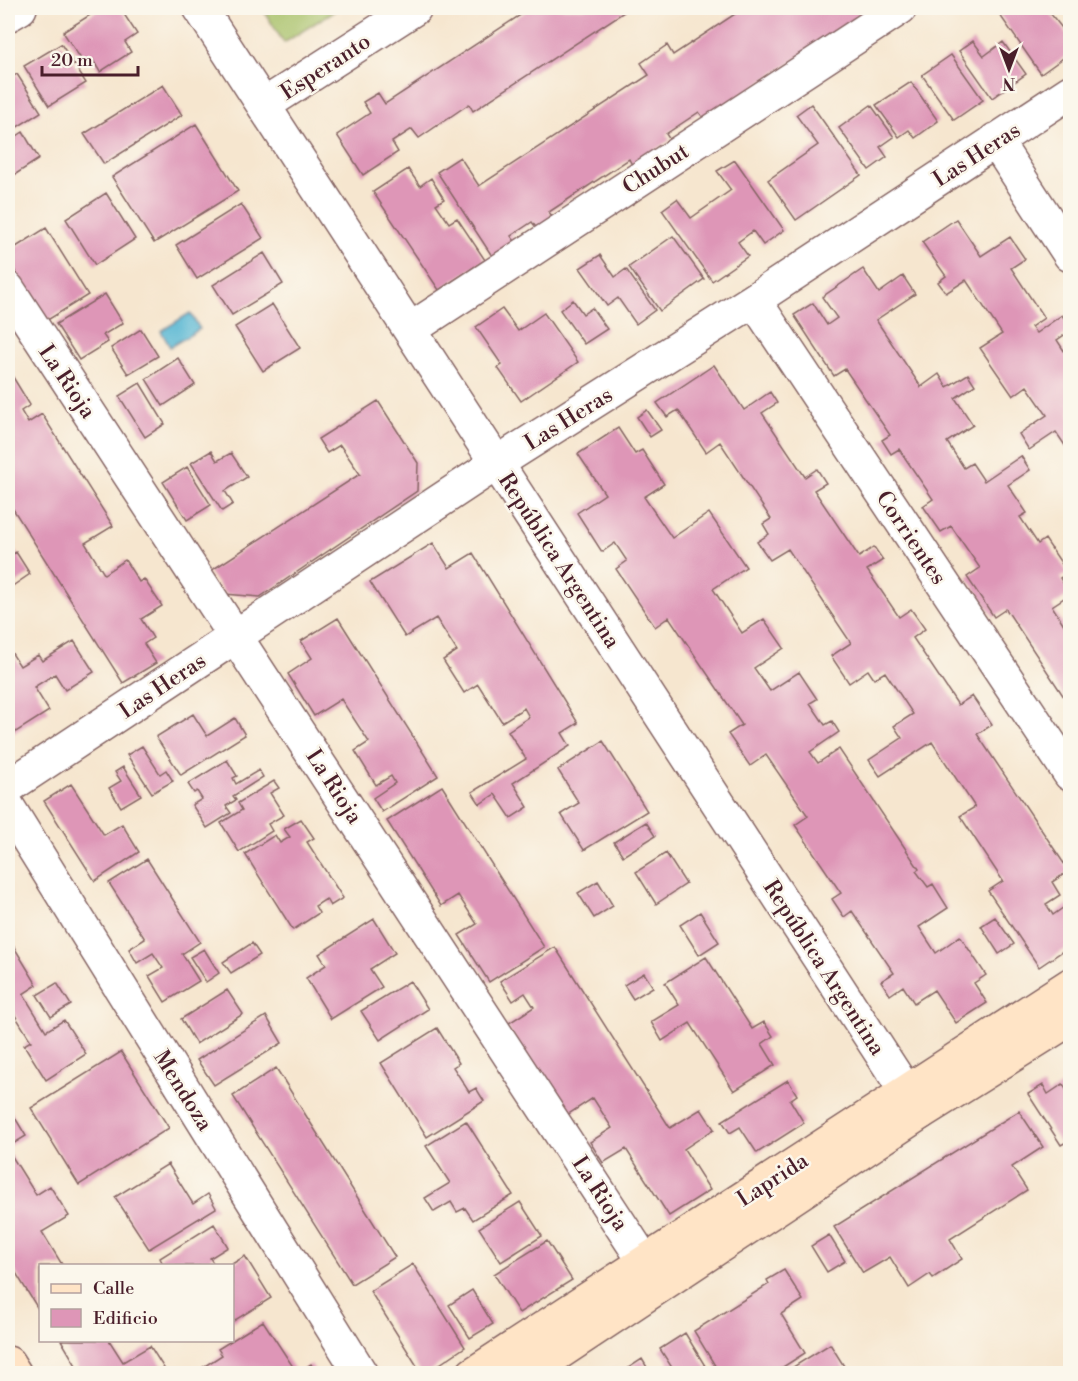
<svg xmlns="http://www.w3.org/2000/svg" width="1078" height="1381" font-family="'Libre Bodoni',serif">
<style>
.green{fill:#a5bf65;stroke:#786f48;stroke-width:1.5}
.water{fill:#55b6d3;stroke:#506a7f;stroke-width:1.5}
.building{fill:#de96b7}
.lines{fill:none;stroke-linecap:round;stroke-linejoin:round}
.street-casing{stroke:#866564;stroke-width:36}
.secondary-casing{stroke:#866564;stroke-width:36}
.street{stroke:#fff;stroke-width:33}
.secondary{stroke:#ffe4c6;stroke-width:33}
.labels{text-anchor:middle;stroke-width:5;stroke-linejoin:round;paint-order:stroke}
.street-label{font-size:22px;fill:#4a1f2b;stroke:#fbf7ec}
</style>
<rect width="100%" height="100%" fill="#fbf7ec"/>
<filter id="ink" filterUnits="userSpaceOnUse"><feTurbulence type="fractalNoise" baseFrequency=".0167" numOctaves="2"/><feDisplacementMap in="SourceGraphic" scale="12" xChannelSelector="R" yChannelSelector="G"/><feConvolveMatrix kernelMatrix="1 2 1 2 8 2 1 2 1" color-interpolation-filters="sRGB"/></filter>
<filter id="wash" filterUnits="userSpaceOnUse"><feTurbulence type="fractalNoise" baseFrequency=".008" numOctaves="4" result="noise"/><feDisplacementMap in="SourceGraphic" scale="24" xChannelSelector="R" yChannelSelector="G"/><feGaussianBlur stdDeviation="1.35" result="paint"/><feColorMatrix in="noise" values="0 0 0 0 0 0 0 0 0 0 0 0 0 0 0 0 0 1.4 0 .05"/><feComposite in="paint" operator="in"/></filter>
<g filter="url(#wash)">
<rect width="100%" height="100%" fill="#f6e6cf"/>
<path class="green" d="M262,8H339L284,43Z"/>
<path class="water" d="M190,313L200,329L170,347L161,331Z"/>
<g id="blocks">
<path class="building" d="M101,8H120L137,34L125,42L131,52L100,72L93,60L85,65L63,32Z
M531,8H626L627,10L473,111L469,104L419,138L412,129L392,142L398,152L363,175L337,135L370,113L363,102L378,93L385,104Z
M744,8H868L870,11L704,119L699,112L666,134L670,140L632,165L629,159L549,212L554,219L538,230L532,222L511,236L517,244L494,259L437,172L460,157L479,186L649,75L641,63L667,45L673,55Z
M995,8H1046L1070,38V53L1041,74Z
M973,41L984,56L1003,42L1026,74L992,98L959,51Z
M61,44L86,83L49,106L24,66Z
M951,55L983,100L954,120L922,75Z
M17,74L41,112L8,133V80Z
M911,82L938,121L915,138L909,130L899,137L876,105Z
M163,85L182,115L104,164L84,134Z
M811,104L861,175L796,220L768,180L818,145L796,115Z
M871,105L894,137L880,147L887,157L869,170L839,128Z
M196,124L238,191L154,243L112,177Z
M23,132L39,159L8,179V142Z
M735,160L784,230L763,245L753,231L738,242L748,256L712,281L662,210L677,199L691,218L731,190L717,171Z
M408,169L420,186L431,178L444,199L436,204L449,223L457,218L485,260L439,290L373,192Z
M106,193L135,239L95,265L66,219Z
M241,204L263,238L197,279L176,245Z
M956,219L981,256L1010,237L1025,259L1011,268L1044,318L1031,327L1036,333L1062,315L1070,327V331L1057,340L1070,360V453L1056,432L1029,450L1019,434L1047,415L1027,386L1013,396L980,348L1002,334L966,280L946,293L938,282L946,276L922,242Z
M46,228L88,295L46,321L8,260V252Z
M673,236L704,279L660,311L629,267Z
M264,253L283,284L232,315L213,285Z
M600,255L615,277L626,269L655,310L636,324L618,298L607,306L580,268Z
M863,269L879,293L903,276L915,294L876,320L921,387L939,374L947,387L968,374L975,385L955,398L973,425L947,442L964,468L972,463L984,481L1021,456L1030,470L1008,485L1027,513L1020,517L1038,544L1045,539L1068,573L1060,578L1070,594L1052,606L1070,634V706L1006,609L994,617L967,577L980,568L951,526L941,532L923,506L933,499L899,449L891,454L882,440L890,435L845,369L834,376L794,315L813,303L827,325L837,318L822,297Z
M105,294L123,323L103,335L108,342L79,360L56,324Z
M573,300L583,314L592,308L607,329L584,344L560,310Z
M272,304L300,348L263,371L235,327Z
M502,309L518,331L544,313L578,362L521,401L498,368L502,365L476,327Z
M141,329L158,356L128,374L111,348Z
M178,358L195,385L163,406L146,379Z
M714,365L744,410L770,392L777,403L762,413L805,477L817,469L826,483L814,490L859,557L874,547L883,560L867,570L899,617L911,609L925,629L913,638L958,705L972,696L992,725L977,734L1069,871L1052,882L1060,895L1046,904L1053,915L1067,905L1070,910V946L1039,967L988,891L1003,881L960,816L975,807L932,742L880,776L869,760L902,738L894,726L913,714L885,672L874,679L868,670L849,683L831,656L851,643L788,549L770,560L757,542L769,534L763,524L771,519L720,442L706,452L678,410L667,417L657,403Z
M8,369L30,405L21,411L28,423L42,414L113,526L85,543L104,574L125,560L139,582L144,579L162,606L141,619L153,638L144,644L156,663L123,683L8,501Z
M140,383L165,424L145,437L119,396Z
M378,401L418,463L417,491L260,597L225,594L209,572L360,474L340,445L327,453L318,439Z
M647,410L661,430L650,437L637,417Z
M618,428L635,454L642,450L664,484L644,497L672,538L709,513L746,567L713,589L742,633L764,619L784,648L754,668L770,691L799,672L817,699L810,703L825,725L832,721L839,732L810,752L818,763L839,749L919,869L916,871L928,887L933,884L948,908L919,927L936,953L960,936L986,975L974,983L987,1003L956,1023L934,990L914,1003L903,986L890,995L881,981L894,973L852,911L844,917L832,899L841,893L795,825L808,816L766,755L750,766L728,734L742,725L669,617L655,627L616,569L627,561L615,543L602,552L577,513L605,494L578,454Z
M211,451L217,461L231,453L247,477L225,491L233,504L222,511L191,463Z
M187,467L211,505L187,520L163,482Z
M433,543L449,568L473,553L578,723L562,733L570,746L513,783L528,807L511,818L495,794L480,804L472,792L526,759L508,731L529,717L524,708L502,722L478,684L464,693L443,660L457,651L436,618L405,637L370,582Z
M16,552L30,574L11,587L8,582V557Z
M338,618L438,776L382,812L373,798L395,783L391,776L376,785L355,751L369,742L341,699L314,716L288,674L312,658L301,641Z
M74,641L94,672L65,690L55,674L34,687L49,711L8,737V647L20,666L38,655L42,661Z
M193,714L207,736L235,718L245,735L181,775L156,737Z
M603,741L647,811L584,850L561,814L579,803L558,770Z
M142,746L160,774L166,770L173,781L152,793L127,755Z
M227,760L237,776L233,778L236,784L259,770L263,777L233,796L236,800L226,806L231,813L207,828L192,805L202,799L197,791L194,793L188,784Z
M123,767L141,795L121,807L109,788L121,781L115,772Z
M274,781L279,788L270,793L284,815L268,824L272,831L239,852L221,823L242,810L238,803Z
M71,784L104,835L122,824L139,852L95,881L44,801Z
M442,786L544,947L489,982L459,935L477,924L458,895L441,906L387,821Z
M301,819L314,838L307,842L343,898L330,906L326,899L315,906L319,913L293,930L245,854L275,835L280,843L290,837L284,829Z
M646,822L655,836L623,856L614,842Z
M666,853L686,884L656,904L636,872Z
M147,859L200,942L182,954L199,981L165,1002L149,976L163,968L153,953L137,963L129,949L145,939L109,883Z
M598,881L613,906L594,918L578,893Z
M700,912L719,942L699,955L680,925Z
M995,917L1014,944L999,954L981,926Z
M374,919L395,953L370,969L382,987L331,1019L306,978L326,965L319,954Z
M8,937L37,985L23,994L46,1031L64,1020L86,1054L46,1080L24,1045L31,1041L8,1004Z
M252,943L260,955L231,973L223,962Z
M555,947L670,1128L701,1109L714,1129L684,1149L710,1190L669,1216L626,1149L603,1163L590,1142L612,1128L593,1098L564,1117L506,1025L534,1007L525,993L513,1001L500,981Z
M204,949L219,973L206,982L190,957Z
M706,957L752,1029L764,1022L773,1036L762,1044L775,1065L734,1091L690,1023L662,1041L651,1022L679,1005L665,983Z
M644,973L653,987L633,999L624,985Z
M410,981L428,1009L380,1040L361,1011Z
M57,983L71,1005L51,1017L37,995Z
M227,990L243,1014L196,1044L181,1019Z
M266,1016L282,1043L214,1085L197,1060Z
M437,1028L459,1063L453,1067L469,1092L476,1088L484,1101L427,1137L381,1063Z
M121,1052L169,1128L79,1185L31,1108Z
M276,1068L395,1257L352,1284L233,1096Z
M788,1080L797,1095L790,1100L804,1123L757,1153L740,1127L730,1133L722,1121Z
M1063,1084L1070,1096V1140L1061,1145L1028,1094L1043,1085L1048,1094Z
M8,1106L26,1136L8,1147Z
M1019,1111L1043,1147L1012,1167L1027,1190L950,1239L962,1259L933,1278L930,1274L909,1288L890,1257L863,1273L834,1227Z
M466,1121L513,1195L473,1220L465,1208L457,1212L451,1202L434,1212L425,1198L450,1183L426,1146Z
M8,1150L36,1195L50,1186L69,1216L42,1232L63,1266H40V1312L8,1260Z
M168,1164L193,1204L208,1194L216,1208L149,1249L115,1197Z
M520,1202L542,1236L501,1262L479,1228Z
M214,1224L228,1247L210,1258L215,1266H164L160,1258Z
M829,1235L845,1261L827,1272L811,1246Z
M547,1241L572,1280L519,1313L494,1274Z
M245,1256L271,1298L232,1322V1264Z
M413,1264L465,1347L425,1374H422L370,1291Z
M784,1270L803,1300L781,1314L805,1353L772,1374H720L694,1331L769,1284L767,1280Z
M472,1290L493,1324L470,1338L449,1305Z
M263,1321L297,1373L311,1364L317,1374H199L197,1371L222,1355L218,1349Z
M685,1333L710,1374H676L660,1349Z
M61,1340H109L123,1362L150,1346L167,1373L81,1374Z
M830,1344L849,1374H782Z
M642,1359L651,1374H619Z"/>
</g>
</g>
<g filter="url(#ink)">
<use href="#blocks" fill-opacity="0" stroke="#866564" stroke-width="1.5"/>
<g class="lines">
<defs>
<path id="street" d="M200,8L920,1113
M8,15L20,8
M264,105L415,8
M995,140L1070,255
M8,289L660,1285
M754,300L1070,774
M411,329L900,8
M8,787L497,463L754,300L1070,92
M8,807L361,1374"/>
<path id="secondary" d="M8,1363L15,1374
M473,1374L1070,985
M527,1374L920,1113L1070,1019"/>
</defs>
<use href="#street" class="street-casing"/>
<use href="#secondary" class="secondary-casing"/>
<use href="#street" class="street"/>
<use href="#secondary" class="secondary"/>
</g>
</g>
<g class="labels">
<g class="street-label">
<text transform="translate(325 66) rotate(-33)" y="8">Esperanto</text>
<text transform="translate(976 154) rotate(-33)" y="8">Las Heras</text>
<text transform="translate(655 168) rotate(-33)" y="8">Chubut</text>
<text transform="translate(68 381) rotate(56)" y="8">La Rioja</text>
<text transform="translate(568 418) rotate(-32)" y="8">Las Heras</text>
<text transform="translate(912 537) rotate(56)" y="8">Corrientes</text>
<text transform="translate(560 560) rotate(57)" y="8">República Argentina</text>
<text transform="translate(162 685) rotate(-34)" y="8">Las Heras</text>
<text transform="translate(335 786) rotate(57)" y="8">La Rioja</text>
<text transform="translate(825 967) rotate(57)" y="8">República Argentina</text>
<text transform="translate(184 1090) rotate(58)" y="8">Mendoza</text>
<text transform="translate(772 1179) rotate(-33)" y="8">Laprida</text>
<text transform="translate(601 1193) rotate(57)" y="8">La Rioja</text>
</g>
</g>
<rect width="1078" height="1381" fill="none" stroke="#fbf7ec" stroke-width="30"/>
<rect x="39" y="1264" width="195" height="78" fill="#fbf7ec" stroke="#b4a19f" stroke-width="1.5"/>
<rect x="51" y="1284" width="30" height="9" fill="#ffe4c6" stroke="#b4a19f" stroke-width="1.5"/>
<text x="93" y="1294" font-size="18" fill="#4a1f2b">Calle</text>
<rect x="51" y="1309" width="30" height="18" fill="#de96b7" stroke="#b4a19f" stroke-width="1.5"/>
<text x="93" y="1324" font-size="18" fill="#4a1f2b">Edificio</text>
<g transform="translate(1009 69) rotate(180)" stroke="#fbf7ec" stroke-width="4.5" paint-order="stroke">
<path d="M0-4.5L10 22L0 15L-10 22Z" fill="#4a1f2b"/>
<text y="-9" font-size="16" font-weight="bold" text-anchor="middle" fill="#4a1f2b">N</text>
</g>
<path d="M42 66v9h96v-9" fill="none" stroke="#4a1f2b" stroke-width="3"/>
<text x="51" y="66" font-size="18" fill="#4a1f2b" stroke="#fbf7ec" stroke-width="4.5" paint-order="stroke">20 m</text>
</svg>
